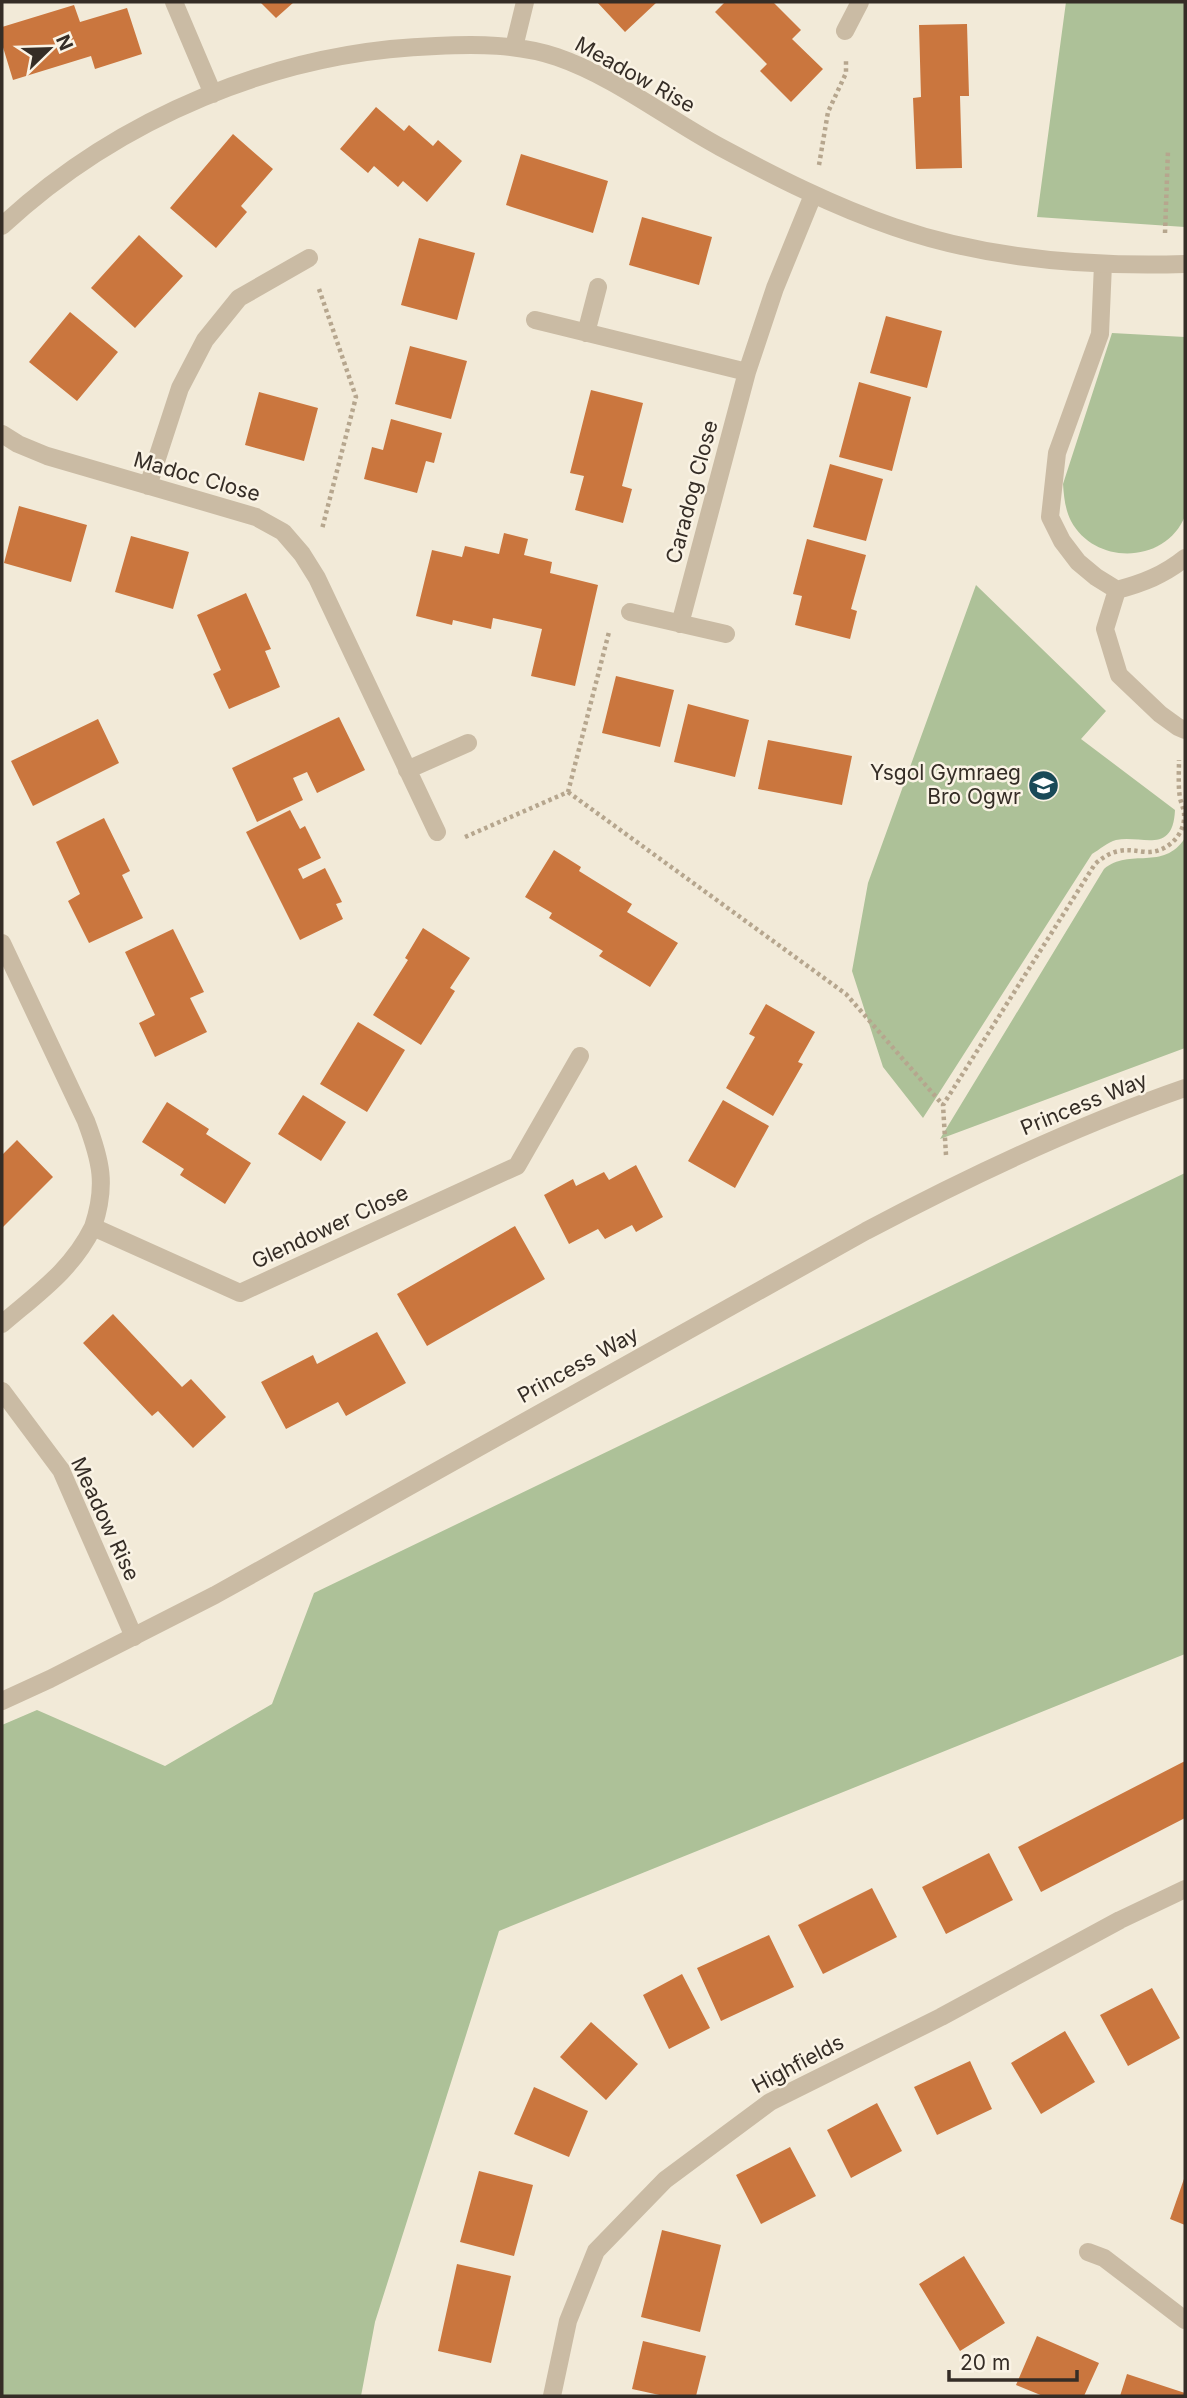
<svg xmlns="http://www.w3.org/2000/svg" width="1187" height="2398" font-family="Inter,sans-serif">
<style>
.green{fill:#adc198}
.building{fill:#ca763e}
.lines{fill:none;stroke-linecap:round;stroke-linejoin:round}
.path{stroke:#b6a68e;stroke-width:4.5;stroke-dasharray:3.5 3.5;stroke-linecap:butt}
.service{stroke:#cabba4;stroke-width:18}
.minor{stroke:#cabba4;stroke-width:18}
.tertiary{stroke:#cabba4;stroke-width:18}
.labels{text-anchor:middle;stroke-width:5;stroke-linejoin:round;paint-order:stroke}
.street-label{font-size:21px;fill:#352d26;stroke:#faf3e5}
.poi-label{font-size:21px;fill:#352d26;stroke:#faf3e5;text-anchor:end}
</style>
<rect width="100%" height="100%" fill="#f2ead8"/>
<path class="green" d="M1066,2H1185V227L1037,217Z
M1112,333L1185,337V516C1166,564 1095,566 1071,521C1065,509 1064,497 1063,484Z
M976,585L1106,711L1081,739L1175,810C1173,855 1143,835 1116,840C1108,842 1099,850 1092,854L923,1118L883,1067L852,971L868,883Z
M1185,838V1048L940,1139L1104,869C1130,847 1163,872 1185,838Z
M1185,1173V1654L499,1931L375,2322L361,2396H2V1725L37,1710L165,1766L272,1704L314,1593Z"/>
<path class="building" d="M260,2H294L276,18Z
M597,2H657L625,32Z
M725,2H773L801,30L792,39L823,69L791,102L760,71L767,64L715,12Z
M74,5L80,22L127,8L142,54L95,69L91,56L13,80L2,44V27Z
M967,24L969,96H960L962,168L916,169L913,98L921,97L919,25Z
M376,107L404,131L409,125L433,146L438,140L462,161L427,202L403,181L398,187L374,166L368,173L340,149Z
M233,134L273,169L241,206L247,212L216,248L170,208Z
M521,154L608,181L593,233L506,205Z
M642,217L712,237L699,285L629,265Z
M139,235L183,276L135,328L91,288Z
M419,238L475,253L457,320L401,305Z
M70,312L118,352L77,401L29,362Z
M886,316L942,331L927,388L870,373Z
M410,346L467,361L451,419L395,404Z
M859,382L911,397L892,471L839,457Z
M591,390L643,403L622,486L632,489L623,523L575,510L584,476L570,473Z
M259,392L318,408L304,461L245,445Z
M391,419L442,433L434,463L426,461L417,493L364,479L372,447L383,450Z
M830,464L883,479L866,541L813,527Z
M19,506L87,525L71,582L4,563Z
M504,533L528,539L524,555L552,562L550,573L598,585L575,686L531,676L542,629L493,618L491,629L453,620L452,625L416,616L432,550L462,557L465,546L499,554Z
M131,536L189,552L173,609L115,592Z
M807,539L866,555L851,609L857,611L850,639L795,625L802,596L793,594Z
M246,593L271,649L265,651L280,687L229,709L213,674L221,670L197,615Z
M616,676L674,690L660,747L602,733Z
M688,704L749,720L735,777L674,762Z
M339,717L365,770L317,793L307,772L293,778L303,800L257,822L232,768Z
M98,719L119,763L33,806L11,761Z
M768,740L852,756L842,805L758,789Z
M290,810L300,829L305,826L321,858L298,869L303,879L325,868L342,902L336,904L343,919L300,940L246,832Z
M104,818L130,871L122,875L143,918L89,943L68,901L80,894L56,842Z
M554,850L581,867L579,871L632,904L627,912L678,943L650,987L599,956L603,951L549,918L552,913L525,897Z
M423,928L470,958L450,988L455,991L421,1045L373,1015L408,960L405,958Z
M173,929L204,992L190,998L207,1032L155,1057L139,1023L155,1015L125,952Z
M766,1004L815,1032L798,1062L803,1064L773,1116L726,1088L755,1037L749,1034Z
M358,1022L405,1050L367,1112L320,1084Z
M303,1095L346,1122L321,1161L278,1134Z
M723,1100L769,1126L735,1188L688,1161Z
M167,1102L209,1129L206,1134L251,1163L225,1204L180,1175L184,1169L142,1142Z
M17,1140L53,1177L2,1228V1155Z
M636,1165L663,1217L636,1232L632,1225L605,1239L598,1229L569,1244L544,1195L573,1179L576,1186L604,1172L609,1180Z
M515,1226L545,1279L427,1346L397,1294Z
M113,1314L182,1387L191,1379L226,1417L193,1448L158,1411L152,1416L83,1343Z
M377,1332L406,1383L346,1416L338,1402L286,1429L261,1382L313,1355L317,1364Z
M1185,1761V1818L1041,1892L1018,1847Z
M989,1853L1013,1900L946,1934L922,1887Z
M872,1888L897,1937L823,1974L798,1925Z
M769,1935L794,1987L721,2021L697,1968Z
M682,1974L710,2028L669,2049L643,1995Z
M1152,1988L1180,2038L1128,2066L1100,2015Z
M591,2022L638,2064L606,2100L560,2057Z
M1065,2031L1095,2082L1041,2114L1011,2063Z
M970,2061L992,2109L937,2135L914,2087Z
M534,2087L588,2111L569,2157L514,2134Z
M877,2103L902,2151L851,2178L827,2130Z
M790,2147L816,2196L761,2224L736,2175Z
M479,2171L533,2185L514,2256L460,2242Z
M1185,2176V2225L1170,2219Z
M662,2230L721,2245L700,2332L641,2317Z
M964,2256L1005,2323L960,2351L919,2284Z
M457,2264L511,2276L491,2363L438,2351Z
M1037,2336L1099,2363L1084,2396H1043L1016,2385Z
M643,2341L706,2356L696,2396H664L632,2389Z
M1127,2374L1185,2393V2396H1120Z"/>
<g class="lines">
<path class="path" d="M819,165L828,112L846,73V60
M1165,233L1168,150
M319,289L356,397L322,529
M568,792L846,994L943,1105
M465,837L568,792L609,632
M946,1155L943,1105L1095,864C1102,858 1109,853 1119,851C1129,849 1136,851 1146,852C1165,853 1182,838 1184,820C1185,811 1182,806 1180,798C1178,786 1179,772 1179,760"/>
<path class="service" d="M1103,264L1100,334L1057,453L1050,517L1062,541L1078,562L1096,577L1117,590C1143,583 1164,575 1185,558
M1117,590L1105,629L1119,675L1160,714L1178,727L1185,730"/>
<path class="minor" d="M174,2L213,94
M845,31L860,2
M514,47L525,2
M2,226C118,118 277,51 436,46C477,44 518,44 557,57C615,77 666,118 720,147C776,177 833,206 894,227C986,259 1088,267 1185,264
M535,320L747,372
M586,333L598,287
M2,434L18,444L47,456L256,517L283,532L302,554L317,578L437,832
M148,486L180,388L205,340L239,298L309,258
M630,612L726,634
M680,624L747,372L775,288L813,195
M407,770L468,743
M2,943L86,1121C101,1161 107,1185 93,1227
M2,1324C38,1293 72,1270 93,1227L240,1293L517,1166L580,1056
M2,1391L61,1470L134,1637
M1088,2252L1104,2258L1185,2320
M552,2396L568,2321L596,2251L665,2180L770,2102L941,2017L1120,1920L1185,1889"/>
<path class="tertiary" d="M2,1701L50,1679L215,1595L866,1231C970,1176 1075,1126 1185,1088"/>
</g>
<defs>
<symbol id="school-disc" viewBox="-11 -11 22 22"><circle r="9.5" fill="#1a4a58" stroke="#faf3e5"/><path d="M0-5L7-2L0 1L-7-2ZM-4 1L0 2.5L4 1V4Q0 6-4 4Z" fill="#fff"/></symbol>
</defs>
<g fill-rule="evenodd">
<use href="#school-disc" x="1026" y="768" width="35" height="35"/>
</g>
<g class="labels">
<g class="street-label">
<text transform="translate(635 75) rotate(29)" y="7">Meadow Rise</text>
<text transform="translate(197 477) rotate(16)" y="7">Madoc Close</text>
<text transform="translate(692 492) rotate(-75)" y="7">Caradog Close</text>
<text transform="translate(1084 1104) rotate(-22)" y="7">Princess Way</text>
<text transform="translate(330 1227) rotate(-25)" y="7">Glendower Close</text>
<text transform="translate(578 1365) rotate(-29)" y="7">Princess Way</text>
<text transform="translate(105 1519) rotate(65)" y="7">Meadow Rise</text>
<text transform="translate(798 2064) rotate(-28)" y="7">Highfields</text>
</g>
<g class="poi-label">
<text x="1021" y="780">Ysgol Gymraeg<tspan x="1021" dy="24">Bro Ogwr</tspan></text>
</g>
</g>
<rect width="1187" height="2398" fill="none" stroke="#352d26" stroke-width="7"/>
<g transform="translate(49 49) rotate(67)" stroke="#faf3e5" stroke-width="5" paint-order="stroke">
<path d="M0-5L12 26L0 18L-12 26Z" fill="#352d26"/>
<text y="-10" font-size="19" font-weight="bold" text-anchor="middle" fill="#352d26">N</text>
</g>
<path d="M949 2370v10h128v-10" fill="none" stroke="#352d26" stroke-width="3.5"/>
<text x="960" y="2370" font-size="21" fill="#352d26" stroke="#faf3e5" stroke-width="5" paint-order="stroke">20 m</text>
</svg>
